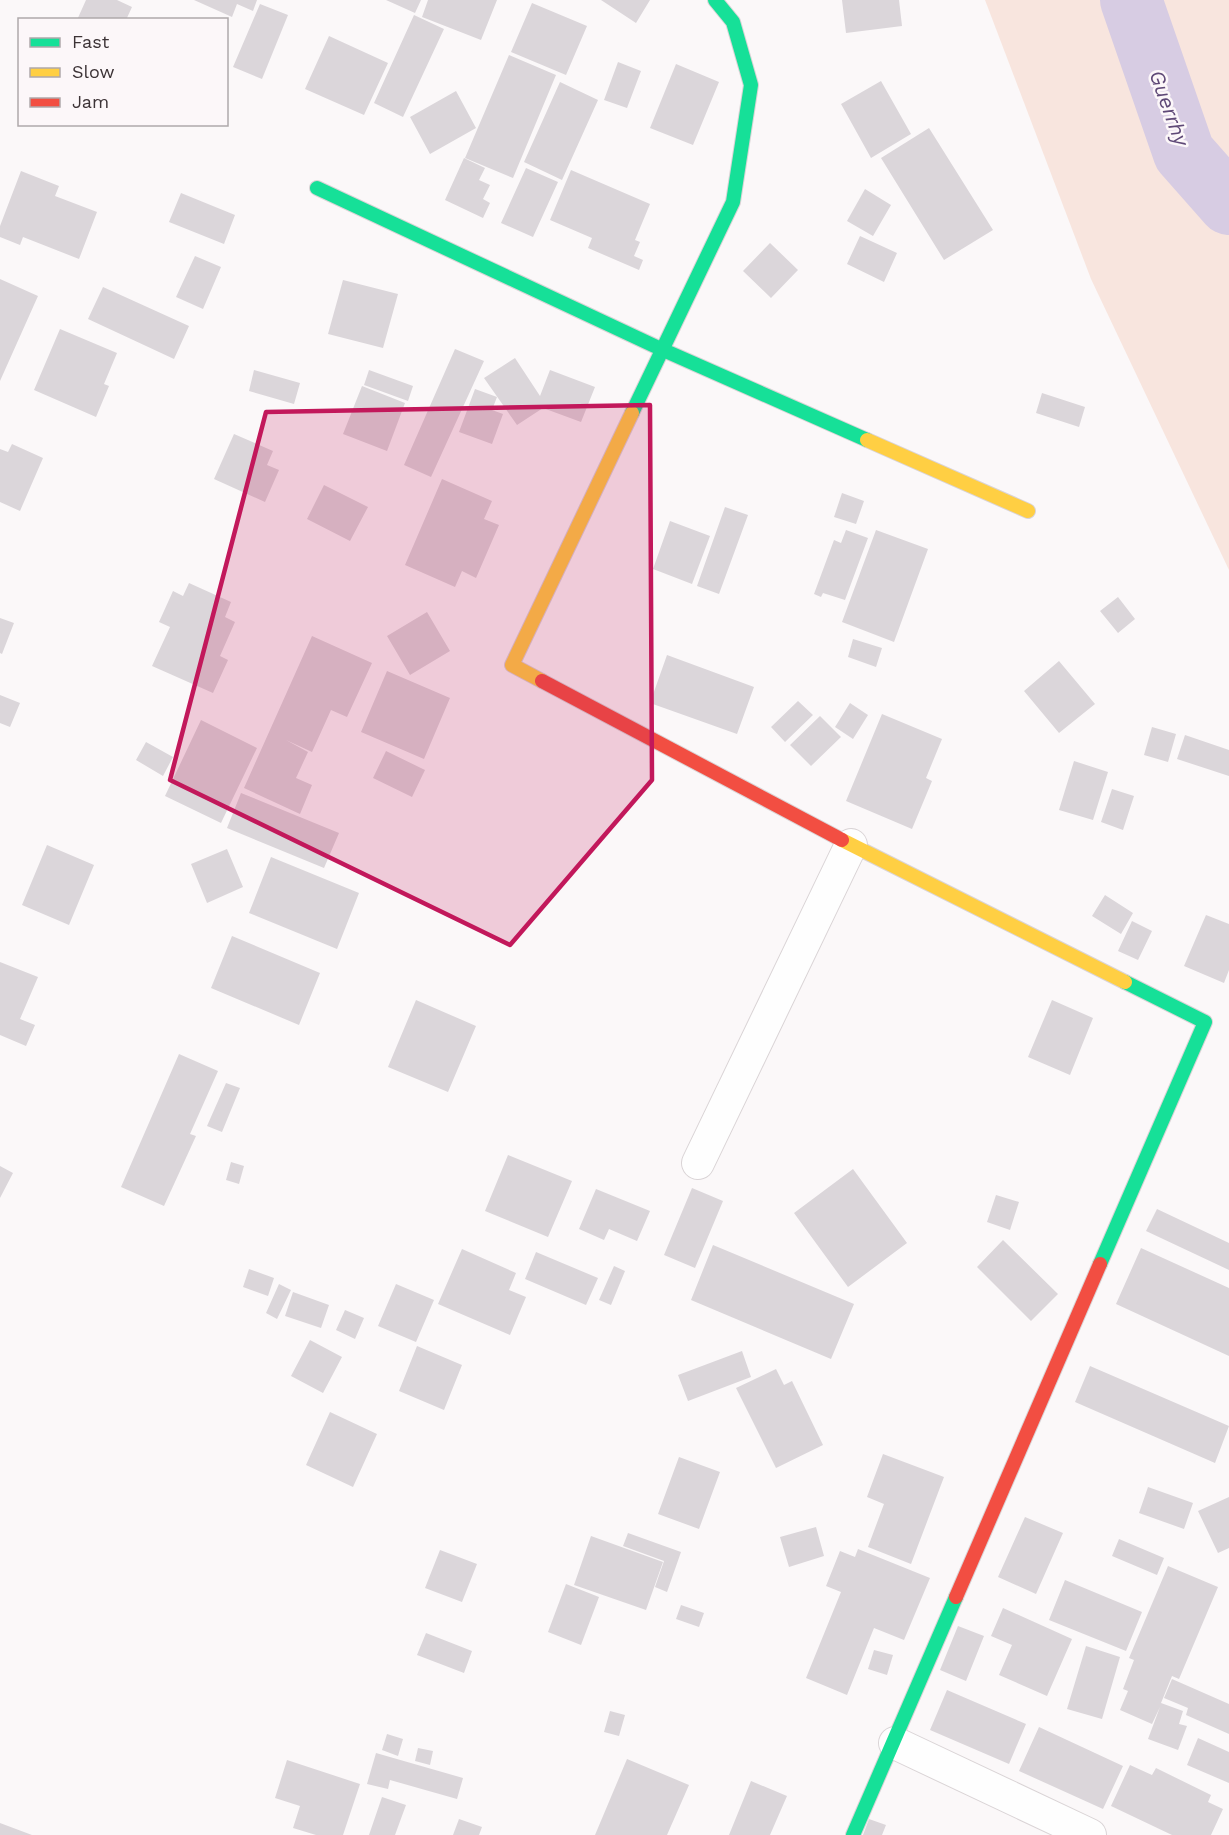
<svg xmlns="http://www.w3.org/2000/svg" width="1229" height="1835" font-family="'Work Sans',sans-serif">
<style>
.green{fill:#f8e5de}
.lines{fill:none;stroke-linecap:round;stroke-linejoin:round}
.river{stroke:#d7cce3;stroke-width:62}
.building{fill:#dbd6da}
.street-casing{stroke:#dad4d6;stroke-width:34}
.fast-casing{stroke:#dad4d6;stroke-width:16}
.slow-casing{stroke:#dad4d6;stroke-width:16}
.jam-casing{stroke:#dad4d6;stroke-width:16}
.street{stroke:#fefefe;stroke-width:32}
.fast{stroke:#16e098;stroke-width:14}
.slow{stroke:#ffcf43;stroke-width:14}
.jam{stroke:#f24e42;stroke-width:14}
.marked{fill:#c2185b;fill-opacity:0.2;stroke:#c2185b;stroke-width:4.5;stroke-linejoin:round}
.labels{text-anchor:middle;stroke-width:5;stroke-linejoin:round;paint-order:stroke}
.water-label{font-size:21px;font-style:italic;fill:#5f4977;stroke:#fcf7f9}
</style>
<rect width="100%" height="100%" fill="#fbf8f9"/>
<path class="green" d="M985,0H1229V570L1091,279Z"/>
<g class="lines">
<path class="river" d="M1131,0L1184,153L1229,204"/>
</g>
<path class="building" d="M86,0H117L132,7L126,20H77Z
M194,0H257L253,11L237,4L232,17Z
M386,0H421L415,13Z
M428,0H497L481,40L422,17Z
M601,0H650L636,23Z
M842,0H899L902,26L846,33Z
M532,3L587,26L566,75L511,52Z
M260,4L288,15L262,79L233,67Z
M414,15L444,29L403,117L374,103Z
M329,36L388,63L364,115L305,89Z
M509,55L556,75L513,178L465,158Z
M618,62L641,71L627,108L604,100Z
M676,64L719,82L693,145L650,128Z
M881,81L911,134L871,158L841,104Z
M560,82L598,100L562,180L524,162Z
M456,91L476,128L430,154L410,117Z
M929,128L993,230L944,260L881,158Z
M464,158L485,168L479,180L490,185L483,199L490,203L483,218L445,200Z
M526,168L558,182L533,237L501,223Z
M571,170L650,204L635,240L640,242L634,256L643,260L639,270L588,248L592,238L550,220Z
M21,171L59,186L55,196L97,212L79,259L23,237L20,245L0,237V226Z
M865,189L891,205L873,236L847,221Z
M181,193L235,215L224,244L169,222Z
M860,236L897,253L884,282L847,264Z
M770,243L798,270L771,298L743,271Z
M195,256L221,267L203,309L176,297Z
M0,279L38,296L0,381Z
M343,280L398,294L383,348L328,334Z
M103,287L189,326L174,359L88,319Z
M60,329L117,353L104,384L109,386L96,417L34,390Z
M455,349L484,361L431,477L404,465Z
M515,358L540,396L550,370L595,387L581,422L543,408L517,425L484,378Z
M254,370L300,383L294,404L249,391Z
M369,370L413,386L408,401L364,385Z
M362,386L405,403L387,451L343,434Z
M475,389L497,397L492,410L503,414L492,444L459,432Z
M1042,393L1085,407L1079,427L1036,413Z
M234,434L273,451L267,465L279,470L265,502L214,479Z
M12,444L43,458L20,511L0,502V449L8,452Z
M442,479L492,501L484,519L499,525L476,578L462,571L455,587L405,565Z
M324,485L368,507L350,541L307,519Z
M842,493L864,501L856,524L834,517Z
M725,507L748,515L719,594L697,586Z
M670,521L710,536L692,584L653,569Z
M846,530L868,538L845,600L823,593L821,597L814,594L834,540L841,543Z
M876,530L928,549L894,642L842,622Z
M189,583L231,602L225,617L235,622L220,656L228,660L213,693L152,666L170,627L159,622L173,591L183,596Z
M1118,597L1135,619L1118,633L1100,611Z
M427,612L450,651L410,675L387,636Z
M0,618L14,623L2,654L0,653Z
M312,636L372,663L347,717L331,710L312,752L286,740L308,752L296,778L312,785L300,814L244,788Z
M853,639L882,648L876,667L848,657Z
M667,655L754,687L737,734L650,703Z
M1059,661L1095,704L1059,733L1024,691Z
M387,671L450,698L424,759L361,732Z
M0,695L20,703L10,727L0,723Z
M798,701L813,715L785,742L771,727Z
M850,703L868,715L853,739L835,727Z
M882,714L942,739L926,778L932,781L912,829L846,801Z
M820,716L841,737L811,766L790,745Z
M201,720L257,748L221,823L165,796Z
M1152,727L1176,734L1168,762L1144,755Z
M1185,735L1229,750V776L1177,759Z
M146,742L173,757L163,776L136,760Z
M386,751L425,770L412,797L373,778Z
M1074,761L1108,772L1093,820L1059,810Z
M1112,789L1134,796L1123,830L1101,822Z
M241,793L339,833L324,868L227,828Z
M47,845L94,865L69,925L22,905Z
M227,849L243,887L207,903L191,864Z
M271,857L359,893L337,949L249,913Z
M1105,895L1133,913L1121,934L1092,916Z
M1206,915L1229,924V970L1224,983L1184,966Z
M1132,921L1152,931L1138,960L1118,951Z
M232,936L320,973L299,1025L211,988Z
M0,962L38,977L20,1019L35,1025L26,1046L0,1035Z
M416,1000L476,1026L448,1092L388,1067Z
M1052,1000L1093,1018L1070,1075L1028,1057Z
M179,1054L218,1071L190,1134L196,1136L164,1206L121,1187Z
M226,1083L240,1088L222,1132L207,1126Z
M508,1155L572,1181L548,1237L485,1211Z
M231,1162L244,1166L239,1184L226,1180Z
M0,1166L13,1173L0,1198Z
M853,1169L907,1243L848,1287L794,1213Z
M692,1188L723,1201L695,1268L664,1255Z
M596,1189L650,1211L637,1241L609,1229L604,1240L579,1229Z
M996,1195L1019,1202L1010,1230L987,1222Z
M1157,1209L1229,1243V1270L1146,1231Z
M1003,1240L1058,1294L1031,1321L977,1267Z
M713,1245L854,1304L831,1359L691,1300Z
M1141,1248L1229,1288V1356L1116,1304Z
M462,1249L516,1273L509,1290L526,1297L510,1335L438,1304Z
M536,1252L598,1278L586,1305L525,1279Z
M614,1266L625,1271L611,1305L599,1300Z
M249,1269L274,1278L268,1296L243,1287Z
M279,1284L291,1290L277,1319L266,1313Z
M396,1284L434,1300L416,1342L378,1326Z
M293,1292L329,1305L321,1328L285,1316Z
M345,1310L364,1318L355,1339L336,1330Z
M310,1340L342,1357L323,1393L291,1376Z
M417,1346L462,1365L444,1410L399,1391Z
M742,1351L751,1377L688,1401L678,1375Z
M1090,1366L1229,1426L1215,1463L1075,1402Z
M776,1369L784,1385L792,1381L823,1445L776,1468L736,1388Z
M330,1412L377,1434L353,1487L306,1465Z
M883,1454L944,1477L911,1564L868,1547L884,1504L867,1497Z
M679,1457L720,1472L699,1529L658,1514Z
M1148,1487L1193,1503L1184,1529L1139,1513Z
M1229,1497V1548L1218,1553L1198,1511Z
M1025,1517L1063,1533L1036,1594L998,1577Z
M816,1527L824,1556L789,1567L780,1537Z
M628,1533L681,1552L667,1592L655,1587L664,1561L623,1546Z
M591,1536L663,1562L646,1610L574,1585Z
M1119,1539L1164,1558L1157,1575L1112,1556Z
M858,1549L930,1578L904,1640L874,1628L847,1695L806,1678L841,1592L826,1586L840,1551L855,1557Z
M440,1550L477,1564L462,1602L425,1588Z
M1168,1566L1218,1587L1179,1679L1172,1676L1161,1703L1183,1711L1179,1724L1187,1726L1178,1750L1148,1739L1160,1707L1152,1724L1120,1710L1128,1691L1123,1689L1134,1660L1129,1658Z
M1065,1580L1142,1612L1126,1651L1049,1620Z
M566,1584L599,1597L581,1645L548,1632Z
M681,1605L704,1613L699,1627L676,1619Z
M1003,1608L1072,1639L1047,1696L999,1675L1012,1645L991,1636Z
M958,1626L984,1636L966,1681L940,1670Z
M426,1633L472,1651L464,1673L417,1655Z
M1086,1646L1120,1657L1102,1719L1067,1709Z
M874,1650L893,1655L887,1675L868,1669Z
M1172,1679L1229,1704V1734L1186,1715L1188,1708L1164,1698Z
M947,1690L1026,1724L1009,1764L930,1730Z
M610,1711L625,1715L619,1736L604,1732Z
M1039,1727L1123,1766L1103,1809L1019,1771Z
M387,1734L403,1739L398,1756L382,1750Z
M1198,1738L1229,1752V1783L1187,1765Z
M418,1748L433,1751L430,1765L415,1761Z
M376,1753L463,1778L457,1799L390,1780L388,1789L367,1784Z
M627,1759L689,1785L667,1835H595Z
M287,1760L360,1784L343,1835H316L293,1828L300,1806L275,1798Z
M1130,1765L1152,1775L1156,1768L1211,1795L1208,1802L1223,1809L1211,1835H1172L1111,1806Z
M751,1781L787,1796L770,1835H729Z
M382,1797L406,1805L395,1835H369Z
M459,1819L482,1827L479,1835H453Z
M869,1819L886,1825L882,1835H863Z
M0,1823L32,1835H0Z"/>
<g class="lines">
<defs>
<path id="street" d="M698,1163L851,845
M895,1743L1090,1835"/>
<path id="fast" d="M317,188L661,349L867,440
M632,413L733,202L751,85L733,22L715,0
M1100,1264L1205,1022L1125,982
M853,1835L956,1597"/>
<path id="slow" d="M867,440L1028,511
M542,681L512,665L632,413
M842,840L1125,982"/>
<path id="jam" d="M542,681L842,840
M956,1597L1100,1264"/>
</defs>
<use href="#street" class="street-casing"/>
<use href="#fast" class="fast-casing"/>
<use href="#slow" class="slow-casing"/>
<use href="#jam" class="jam-casing"/>
<use href="#street" class="street"/>
<use href="#fast" class="fast"/>
<use href="#slow" class="slow"/>
<use href="#jam" class="jam"/>
</g>
<path class="marked" d="M650,405L652,780L510,945L170,780L266,412Z"/>
<g class="labels">
<g class="water-label">
<text transform="translate(1169 108) rotate(70)" y="7">Guerrhy</text>
</g>
</g>
<rect x="18" y="18" width="210" height="108" fill="#fcf7f9" stroke="#afa9ab" stroke-width="1.5"/>
<rect x="30" y="38" width="30" height="9" fill="#16e098" stroke="#afa9ab" stroke-width="1.5"/>
<text x="72" y="48" font-size="18" fill="#3c3336">Fast</text>
<rect x="30" y="68" width="30" height="9" fill="#ffcf43" stroke="#afa9ab" stroke-width="1.5"/>
<text x="72" y="78" font-size="18" fill="#3c3336">Slow</text>
<rect x="30" y="98" width="30" height="9" fill="#f24e42" stroke="#afa9ab" stroke-width="1.5"/>
<text x="72" y="108" font-size="18" fill="#3c3336">Jam</text>
</svg>
